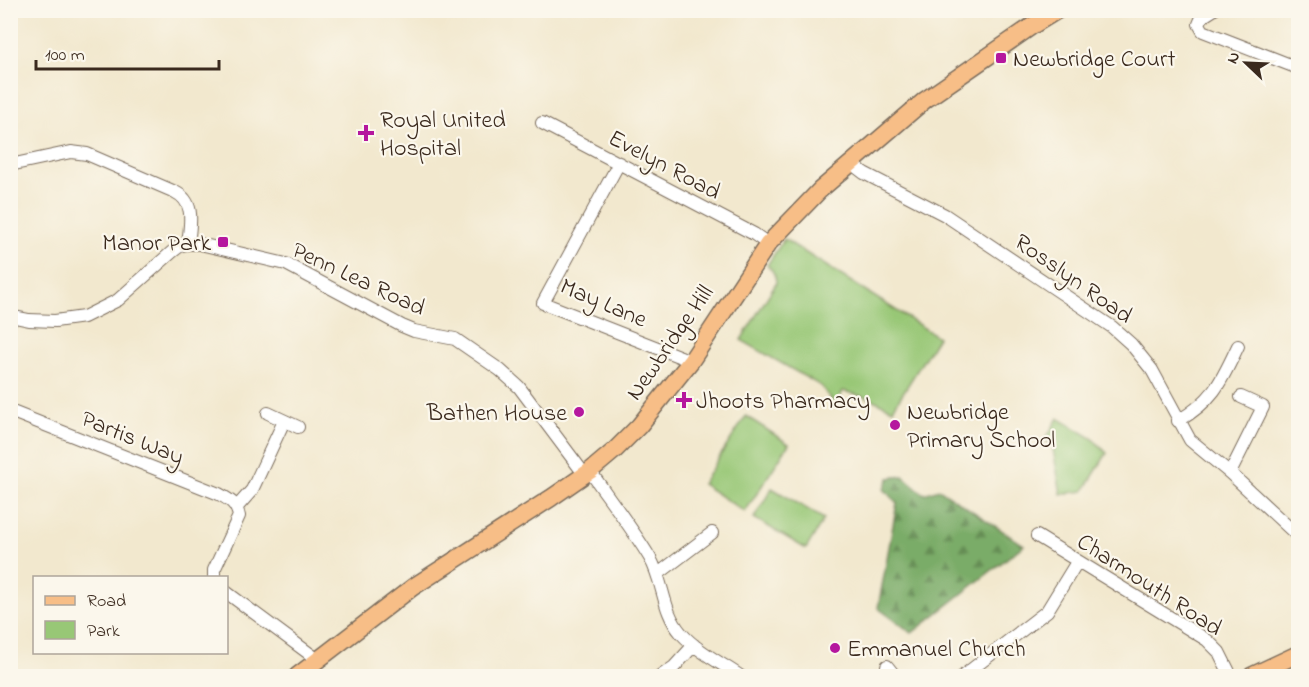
<svg xmlns="http://www.w3.org/2000/svg" width="1309" height="687" font-family="'Indie Flower',sans-serif">
<style>
.forest{fill:url(#forest-firs);stroke:#5a6b42;stroke-width:1.5}
.park{fill:#98c776;stroke:#6a784a;stroke-width:1.5}
.lines{fill:none;stroke-linecap:round;stroke-linejoin:round}
.minor-casing{stroke:#7b6c5c;stroke-width:14}
.major-casing{stroke:#7b6c5c;stroke-width:19}
.minor{stroke:#fff;stroke-width:12}
.major{stroke:#f7be87;stroke-width:16}
.poi-dot{fill:#b5179e;stroke:#fbf7ec;stroke-width:2}
.labels{text-anchor:middle;stroke-width:4.5;stroke-linejoin:round;paint-order:stroke}
.poi-label{font-size:24px;fill:#3b2a1e;stroke:#fbf7ec;text-anchor:start}
.street-label{font-size:24px;fill:#3b2a1e;stroke:#fbf7ec}
</style>
<defs>
<pattern id="forest-firs" width="22" height="20" patternUnits="userSpaceOnUse" patternTransform="scale(1.5)"><rect width="22" height="20" fill="#7aac67"/><path d="M5 1l3.5 6h-7zM16 11l3.5 6h-7z" fill="#658c54"/></pattern>
</defs>
<rect width="100%" height="100%" fill="#fbf7ec"/>
<filter id="ink" filterUnits="userSpaceOnUse"><feTurbulence type="fractalNoise" baseFrequency=".0167" numOctaves="2"/><feDisplacementMap in="SourceGraphic" scale="12" xChannelSelector="R" yChannelSelector="G"/><feConvolveMatrix kernelMatrix="1 2 1 2 8 2 1 2 1" color-interpolation-filters="sRGB"/></filter>
<filter id="wash" filterUnits="userSpaceOnUse"><feTurbulence type="fractalNoise" baseFrequency=".008" numOctaves="4" result="noise"/><feDisplacementMap in="SourceGraphic" scale="24" xChannelSelector="R" yChannelSelector="G"/><feGaussianBlur stdDeviation="1.35" result="paint"/><feColorMatrix in="noise" values="0 0 0 0 0 0 0 0 0 0 0 0 0 0 0 0 0 1.4 0 .05"/><feComposite in="paint" operator="in"/></filter>
<g filter="url(#wash)">
<rect width="100%" height="100%" fill="#f2e8ce"/>
<path class="forest" d="M903,476L924,494L939,489L1024,545L912,633L878,608L897,503L884,489L889,478Z"/>
<path class="park" d="M784,239L938,337L893,409L869,398L843,391L836,406L821,386L741,340L776,283C776,275 773,270 767,265Z
M746,416L789,444L745,512L702,484Z
M1058,418L1092,438L1107,453L1084,491L1061,494L1052,444L1045,440Z
M772,488L824,519L806,549L754,518Z"/>
</g>
<g filter="url(#ink)">
<g class="lines">
<defs>
<path id="minor" d="M1213,10L1202,17L1199,24L1203,31L1298,68
M542,123L754,234L768,244
M619,163L543,303L691,361
M851,163L864,173L945,215L1112,327L1131,344L1152,370L1190,440L1230,473L1298,536
M10,165L71,152L87,154L175,192C196,202 190,224 188,244
M10,316L29,320L55,321L84,317L118,300L172,252L181,245L188,244H200L286,264L402,326L414,331L455,339L500,370L519,387L585,475
M10,411L219,494C230,500 236,503 239,516L214,570V578
M268,413L298,427
M1178,421C1214,400 1221,382 1238,346
M590,471C610,500 632,528 650,558C664,582 662,611 681,633C697,651 721,663 740,676
M1230,473L1263,407L1241,397
M237,507L252,490L284,421
M1037,536L1207,640L1219,652L1231,676
M658,574L712,533
M226,592L318,660
M887,666L895,676
M661,676L674,667L694,645
M963,676L1047,611L1077,562"/>
<path id="major" d="M297,676L413,587L551,498L590,471L615,450L639,426L691,361L768,244L820,190L925,100L1032,26L1058,10
M1251,676L1298,654"/>
</defs>
<use href="#minor" class="minor-casing"/>
<use href="#major" class="major-casing"/>
<use href="#minor" class="minor"/>
<use href="#major" class="major"/>
</g>
</g>
<g class="poi-dot">
<rect x="995" y="52" width="12" height="12" rx="3"/>
<path d="M363 124h6v6h6v6h-6v6h-6v-6h-6v-6h6z"/>
<rect x="217" y="236" width="12" height="12" rx="3"/>
<path d="M681 391h6v6h6v6h-6v6h-6v-6h-6v-6h6z"/>
<circle cx="579" cy="412" r="6"/>
<circle cx="895" cy="425" r="6"/>
<circle cx="835" cy="648" r="6"/>
</g>
<g class="labels">
<g class="poi-label">
<text x="1013" y="66">Newbridge Court</text>
<text x="380" y="127">Royal United<tspan x="380" dy="28">Hospital</tspan></text>
<text x="211" y="250" text-anchor="end">Manor Park</text>
<text x="696" y="408">Jhoots Pharmacy</text>
<text x="907" y="419">Newbridge<tspan x="907" dy="28">Primary School</tspan></text>
<text x="567" y="420" text-anchor="end">Bathen House</text>
<text x="847" y="656">Emmanuel Church</text>
</g>
<g class="street-label">
<text transform="translate(665 164) rotate(28)" y="8">Evelyn Road</text>
<text transform="translate(359 278) rotate(25)" y="8">Penn Lea Road</text>
<text transform="translate(1074 278) rotate(35)" y="8">Rosslyn Road</text>
<text transform="translate(604 302) rotate(23)" y="8">May Lane</text>
<text transform="translate(669 342) rotate(-55)" y="8">Newbridge Hill</text>
<text transform="translate(133 437) rotate(22)" y="8">Partis Way</text>
<text transform="translate(1150 584) rotate(33)" y="8">Charmouth Road</text>
</g>
</g>
<rect width="1309" height="687" fill="none" stroke="#fbf7ec" stroke-width="36"/>
<rect x="33" y="576" width="195" height="78" fill="#fbf7ec" stroke="#aea59a" stroke-width="1.5"/>
<rect x="45" y="596" width="30" height="9" fill="#f7be87" stroke="#aea59a" stroke-width="1.5"/>
<text x="87" y="606" font-size="18" fill="#3b2a1e">Road</text>
<rect x="45" y="621" width="30" height="18" fill="#98c776" stroke="#aea59a" stroke-width="1.5"/>
<text x="87" y="636" font-size="18" fill="#3b2a1e">Park</text>
<g transform="translate(1246 63) rotate(293)" stroke="#fbf7ec" stroke-width="4.5" paint-order="stroke">
<path d="M0-4.5L10 22L0 15L-10 22Z" fill="#3b2a1e"/>
<text y="-9" font-size="16" font-weight="bold" text-anchor="middle" fill="#3b2a1e">N</text>
</g>
<path d="M36 60v9h183v-9" fill="none" stroke="#3b2a1e" stroke-width="3"/>
<text x="45" y="60" font-size="18" fill="#3b2a1e" stroke="#fbf7ec" stroke-width="4.5" paint-order="stroke">100 m</text>
</svg>
